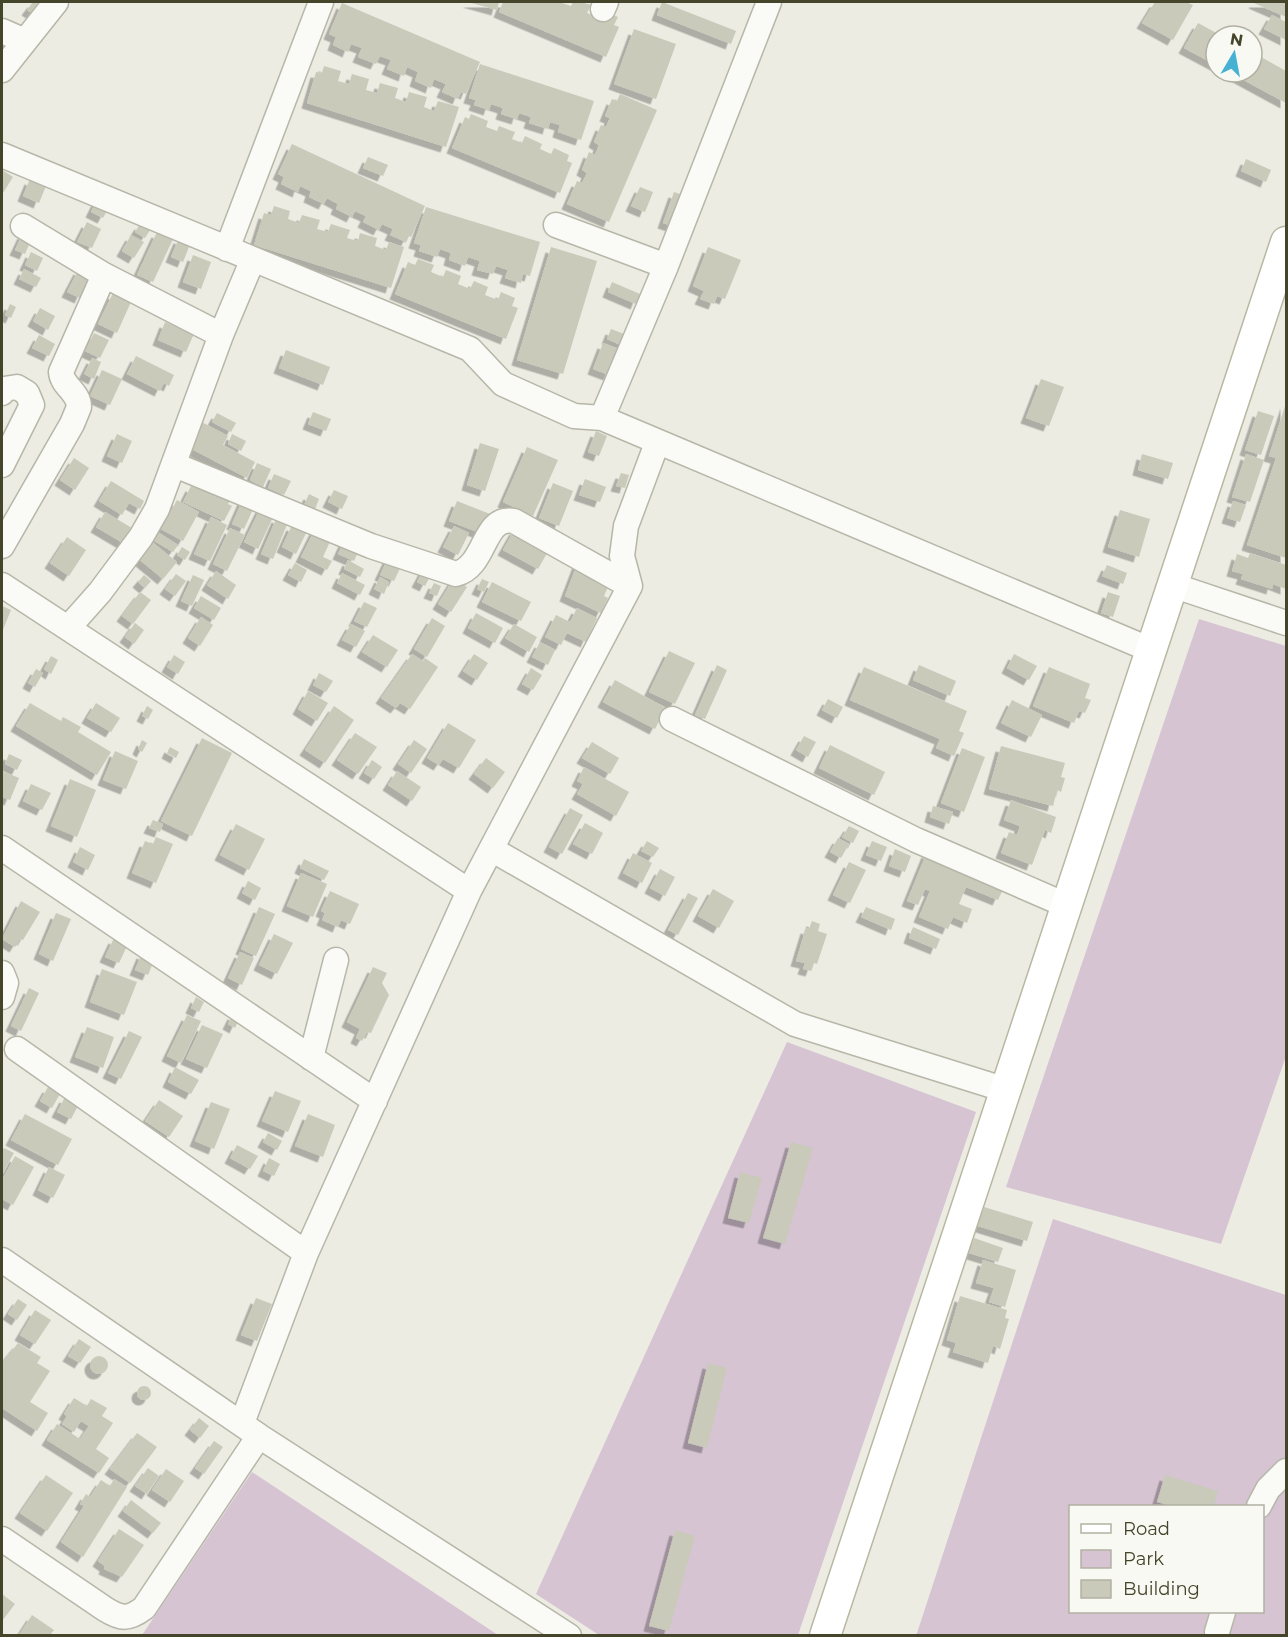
<svg xmlns="http://www.w3.org/2000/svg" width="1288" height="1637" font-family="Montserrat,sans-serif">
<style>
.green{fill:#d6c4d3;fill-rule:evenodd}
.building{fill:#c9caba;filter:url(#shadow)}
.lines{fill:none;stroke-linecap:round;stroke-linejoin:round}
.minor-casing{stroke:#b6b7a8;stroke-width:27}
.major-casing{stroke:#b8b8a2;stroke-width:33}
.minor{stroke:#fafaf6;stroke-width:24}
.major{stroke:#fff;stroke-width:30}
</style>
<defs>
<filter id="shadow"><feDropShadow dx="-5.5" dy="5.5" stdDeviation="0" flood-color="#0004"/></filter>
</defs>
<rect width="100%" height="100%" fill="#ecece3"/>
<path class="green" d="M1199,619L1286,646V1056L1221,1244L1006,1187Z
M787,1042L976,1112L798,1635H599L536,1594Z
M1053,1219L1286,1295V1635L916,1636ZM1070,1506H1262V1612H1070Z
M252,1472L498,1635H142Z"/>
<path class="building" d="M33,2L39,4L32,13L27,10Z
M468,2H499L497,10Z
M503,2H559L571,6L573,2H581L591,5L587,13L599,18L602,10L618,17L614,25L619,27L606,57L499,12Z
M662,2L736,31L731,44L657,15Z
M1155,2H1186L1193,5L1173,40L1142,23Z
M1255,2H1286V17L1254,3Z
M342,3L480,62L466,94L461,92L458,99L442,92L446,84L434,79L431,88L415,81L418,72L407,67L404,76L387,69L391,60L380,56L376,64L358,57L362,48L351,44L348,52L333,45L336,37L329,34Z
M1272,15L1286,22V40L1264,29Z
M1198,23L1222,36H1216V65L1184,48Z
M634,29L676,44L656,99L614,84Z
M1252,52L1286,71V103L1229,72H1252Z
M480,64L594,101L581,140L558,132L560,125L550,122L548,129L529,123L531,117L519,113L517,119L501,114L503,108L491,104L489,110L474,105L476,100L469,98Z
M324,66L341,71L338,81L349,84L352,74L369,79L366,90L377,93L380,83L398,88L395,98L406,102L409,92L427,97L424,107L434,111L438,101L459,107L446,147L307,103L316,72L322,73Z
M620,94L657,110L609,222L567,204L577,181L582,183L587,173L582,170L589,152L595,155L599,145L594,142L601,125L606,127L610,118L605,116L612,99L617,101Z
M471,114L488,121L486,127L497,131L499,126L515,132L512,139L522,143L525,136L542,144L540,149L551,154L554,148L569,155L567,161L572,163L560,193L452,148L465,117L469,119Z
M292,144L425,206L411,237L409,236L406,242L390,235L393,229L382,224L379,230L363,222L366,216L355,211L352,217L336,209L338,204L327,198L324,204L309,197L311,191L300,186L298,192L281,184L284,177L278,174Z
M368,157L388,165L383,176L363,168Z
M1246,159L1271,170L1266,182L1241,171Z
M2,170L13,177L3,193L2,192Z
M30,179L46,186L39,203L23,196Z
M640,187L653,192L645,212L631,206Z
M102,190L115,196L103,218L91,212Z
M674,192L686,196L675,227L663,223Z
M274,206L290,211L288,219L299,223L302,215L320,220L317,229L328,232L331,224L350,230L347,238L358,241L360,233L377,238L375,246L386,250L389,242L404,247L391,288L254,245L264,213L271,215Z
M426,207L540,242L530,276L523,274L521,283L505,278L508,270L496,266L493,274L477,270L480,261L468,257L465,266L449,260L451,253L440,249L437,257L419,251L421,245L414,243Z
M87,222L101,229L92,248L77,242Z
M140,224L150,230L145,238L135,232Z
M157,232L173,239L153,282L137,275Z
M23,233L32,238L25,254L15,250Z
M131,235L144,242L134,258L122,251Z
M179,238L191,242L183,262L171,257Z
M551,247L597,261L563,374L517,360Z
M708,247L741,260L725,299L717,296L714,304L700,299L704,291L693,286Z
M31,252L43,258L37,271L25,265Z
M193,255L211,262L201,289L183,282Z
M418,259L434,265L431,272L443,277L446,270L461,276L458,284L470,289L474,281L488,287L485,295L498,300L501,292L515,298L512,306L518,308L506,339L395,294L408,262L415,265Z
M24,269L41,278L36,287L19,279Z
M79,269L91,275L80,298L67,292Z
M612,282L640,294L636,304L608,292Z
M113,293L131,302L117,333L98,324Z
M10,304L16,307L11,318L5,315Z
M40,308L55,316L48,330L33,321Z
M165,322L184,330L187,322L197,327L186,352L158,340Z
M611,329L627,335L623,346L607,339Z
M94,333L109,340L100,358L85,351Z
M39,335L55,344L49,356L32,348Z
M603,343L619,349L609,375L593,369Z
M286,350L330,367L323,385L279,368Z
M136,356L174,375L169,386L164,383L160,391L127,374Z
M92,358L101,362L94,379L84,374Z
M102,370L122,379L110,405L90,396Z
M1041,379L1064,387L1049,426L1026,418Z
M1286,403V558L1247,545L1276,458L1269,456Z
M1258,411L1274,416L1261,455L1245,450Z
M313,412L331,419L326,431L308,424Z
M217,413L236,423L231,432L212,422Z
M196,419L228,436L223,445L255,462L247,478L188,447Z
M596,431L607,436L599,456L588,452Z
M117,434L132,441L122,463L107,456Z
M232,434L246,441L241,451L228,444Z
M480,443L499,449L485,491L467,485Z
M527,447L558,460L533,516L503,502Z
M1142,454L1173,463L1168,479L1138,470Z
M1246,454L1264,460L1250,502L1232,497Z
M74,458L89,468L75,490L60,480Z
M257,463L271,469L263,487L250,480Z
M621,473L629,475L625,488L616,486Z
M274,474L291,481L284,495L268,488Z
M585,479L606,487L600,502L579,495Z
M111,481L144,501L140,509L129,503L122,515L99,501Z
M202,481L232,496L228,504L232,506L224,521L183,502L191,486L198,489Z
M553,483L573,491L559,526L539,518Z
M334,490L348,496L342,509L328,502Z
M309,494L319,499L314,512L303,507Z
M243,499L255,505L244,529L232,524Z
M177,500L199,512L183,541L161,529Z
M457,501L490,514L483,534L449,521Z
M1233,501L1246,505L1240,522L1227,518Z
M261,507L275,513L258,549L244,542Z
M1120,510L1150,519L1139,557L1108,547Z
M105,512L132,528L123,543L96,527Z
M211,517L227,525L210,561L194,554Z
M277,517L288,522L273,559L261,554Z
M292,525L307,531L296,554L282,547Z
M454,526L469,533L458,555L443,547Z
M316,527L333,535L323,557L332,561L327,570L301,557Z
M230,528L245,535L227,571L213,564Z
M515,529L550,548L538,569L503,550Z
M156,531L178,545L173,552L151,539Z
M67,537L86,550L69,576L50,563Z
M147,538L177,562L163,579L134,555Z
M344,541L360,548L354,561L338,554Z
M182,547L190,552L185,560L177,555Z
M1250,553L1286,565V589L1273,584L1272,589L1241,579L1243,574L1232,571L1237,554L1248,558Z
M390,554L404,560L394,581L380,575Z
M348,560L364,569L360,577L344,569Z
M578,562L594,570L590,578L608,587L604,596L608,598L601,613L565,596Z
M295,563L307,570L301,582L288,575Z
M1107,565L1127,573L1123,584L1102,576Z
M424,569L432,573L425,586L417,582Z
M216,571L236,585L228,599L207,585Z
M342,573L365,585L360,595L337,583Z
M176,574L186,581L175,596L165,589Z
M144,575L151,581L145,588L138,582Z
M193,575L204,580L192,606L181,601Z
M380,577L389,582L384,594L374,589Z
M454,578L467,587L451,612L438,604Z
M482,579L489,582L484,592L477,589Z
M492,582L531,602L521,621L482,602Z
M434,583L441,586L437,596L429,593Z
M140,592L151,600L133,624L122,616Z
M1108,592L1120,596L1113,617L1101,613Z
M201,596L221,608L214,620L194,608Z
M364,602L377,608L367,627L354,621Z
M2,606L11,610L2,632Z
M577,608L597,618L586,642L567,633L561,645L545,637L556,615L570,622Z
M476,613L503,628L495,643L468,628Z
M201,617L213,625L200,646L188,638Z
M432,618L445,626L427,657L414,649Z
M135,623L144,630L134,644L125,637Z
M351,624L365,631L356,647L342,640Z
M514,624L537,637L529,652L505,638Z
M373,635L398,650L387,667L362,652Z
M540,642L555,650L548,665L532,657Z
M669,651L695,663L675,704L649,692Z
M412,654L423,661L425,658L438,667L410,709L400,703L396,708L381,698Z
M474,654L488,663L477,680L463,671Z
M1014,654L1037,666L1029,680L1007,668Z
M174,655L185,662L178,674L167,667Z
M51,656L58,660L51,674L44,669Z
M717,665L727,670L705,719L695,715Z
M919,665L956,681L950,696L913,680Z
M864,667L967,711L959,731L964,733L954,756L936,748L940,739L850,700Z
M1049,667L1090,684L1085,698L1091,700L1085,713L1079,711L1074,723L1033,706Z
M531,668L542,675L533,690L522,684Z
M36,669L43,673L35,687L28,683Z
M319,673L333,681L326,692L313,685Z
M615,680L666,708L655,729L603,702Z
M308,691L328,703L317,721L298,709Z
M828,699L843,707L837,718L822,710Z
M1012,700L1042,715L1031,737L1001,723Z
M30,703L61,721L63,717L81,727L78,732L111,752L97,775L16,726Z
M96,703L120,718L111,732L87,718Z
M147,706L153,710L148,719L142,716Z
M334,706L354,720L325,763L305,750Z
M448,723L476,740L459,768L443,759L439,765L427,758Z
M355,733L377,747L358,774L337,760Z
M804,736L816,742L808,757L796,750Z
M202,738L232,753L192,836L161,821Z
M142,740L147,743L142,752L138,749Z
M414,740L427,749L411,773L398,764Z
M592,742L619,758L610,774L582,758Z
M830,745L885,772L874,795L819,768Z
M1001,746L1065,763L1061,777L1065,778L1061,792L1057,790L1053,806L989,789Z
M170,747L179,752L176,758L167,753Z
M962,748L985,757L964,812L941,803Z
M115,751L138,761L126,789L103,780Z
M9,754L22,760L17,770L5,764Z
M486,758L505,772L493,788L474,774Z
M372,760L382,767L374,779L364,773Z
M584,767L629,792L616,816L577,794L583,784L577,781Z
M2,771L19,778L10,800L2,797Z
M397,771L421,787L412,801L388,785Z
M70,779L96,790L77,837L51,826Z
M31,784L51,793L42,810L23,801Z
M1011,800L1056,817L1051,833L1045,830L1032,865L1001,853L1009,832L1017,835L1020,826L1004,820Z
M933,806L953,812L949,824L930,817Z
M570,808L583,815L562,854L549,847Z
M153,820L163,824L160,832L149,828Z
M585,823L603,833L592,854L573,844Z
M236,824L265,839L249,870L220,855Z
M849,826L859,831L853,843L842,837Z
M156,837L173,844L156,883L132,873L145,841L153,844Z
M838,838L849,844L841,858L830,852Z
M647,841L659,848L653,857L641,851Z
M872,841L887,847L881,861L866,855Z
M80,847L95,855L88,870L73,862Z
M895,849L911,856L905,872L889,866Z
M927,852L1005,885L998,900L966,887L959,904L972,909L967,923L953,917L948,929L919,917L930,891L925,889L918,905L907,901Z
M633,853L652,863L642,883L623,873Z
M304,859L329,871L324,880L300,868Z
M849,862L866,870L850,903L833,895Z
M660,869L675,877L665,896L650,888Z
M301,873L327,884L313,917L287,906Z
M248,881L261,888L255,900L242,893Z
M713,889L734,901L719,928L698,916Z
M330,891L359,904L350,924L341,920L338,927L322,920L325,913L321,911Z
M688,893L698,898L678,935L668,930Z
M21,901L40,912L23,940L20,939L15,947L2,939Z
M259,907L275,914L256,956L241,949Z
M866,907L895,919L891,930L861,917Z
M56,913L71,919L53,961L39,954Z
M812,921L820,924L818,931L827,934L817,964L814,963L811,971L803,969L805,963L796,961L806,928L809,929Z
M913,927L940,939L936,949L909,938Z
M274,934L293,943L277,974L259,965Z
M114,938L128,944L119,963L105,957Z
M240,952L254,958L242,985L228,978Z
M142,953L155,958L148,975L135,970Z
M373,967L387,973L382,983L389,995L371,1033L367,1032L362,1041L356,1038L360,1029L347,1022Z
M102,969L137,982L124,1015L90,1002Z
M29,988L39,993L21,1031L11,1026Z
M196,997L204,1002L199,1012L191,1008Z
M233,1014L240,1017L235,1028L228,1024Z
M187,1015L201,1021L181,1063L167,1056Z
M202,1025L223,1034L207,1068L186,1059Z
M87,1027L114,1037L103,1068L75,1057Z
M129,1031L142,1037L121,1079L108,1073Z
M175,1067L199,1080L191,1094L168,1082Z
M48,1087L60,1094L52,1108L40,1101Z
M275,1091L301,1101L288,1132L262,1121Z
M65,1097L79,1104L71,1119L57,1112Z
M159,1100L183,1116L169,1137L145,1121Z
M211,1102L230,1109L214,1149L195,1141Z
M25,1114L72,1139L58,1165L11,1140Z
M308,1114L335,1125L323,1157L295,1146Z
M268,1133L282,1141L277,1150L263,1142Z
M791,1142L813,1148L785,1244L763,1238Z
M237,1145L258,1156L250,1169L230,1158Z
M4,1148L14,1153L2,1175V1151Z
M15,1156L34,1167L13,1205L2,1199V1180Z
M269,1158L280,1164L274,1176L263,1171Z
M49,1167L65,1175L53,1198L38,1190Z
M740,1172L762,1178L749,1223L728,1218Z
M984,1207L1033,1222L1027,1241L978,1226Z
M974,1238L1003,1248L998,1262L969,1253Z
M983,1260L1016,1270L1005,1307L989,1302L994,1288L976,1283Z
M960,1296L1007,1310L1005,1318L1009,1319L1000,1349L993,1346L988,1363L953,1352L956,1343L947,1340Z
M256,1298L272,1304L257,1341L241,1335Z
M18,1299L27,1305L17,1320L8,1314Z
M35,1310L51,1320L35,1344L20,1335Z
M79,1339L91,1347L80,1363L68,1356Z
M18,1343L41,1357L37,1363L50,1371L30,1402L48,1413L37,1431L2,1408V1363Z
M90 1365a9 9 0 1 1 18 0a9 9 0 1 1-18 0Z
M708,1363L727,1368L707,1448L688,1443Z
M137 1393a7 7 0 1 1 14 0a7 7 0 1 1-14 0Z
M74,1398L87,1406L91,1399L107,1408L102,1416L113,1423L96,1449L109,1458L99,1473L47,1440L57,1424L80,1439L89,1426L81,1421L74,1432L62,1424L67,1416L64,1414Z
M199,1418L209,1426L200,1438L190,1430Z
M137,1433L157,1447L130,1483L110,1469Z
M214,1441L223,1447L204,1474L195,1468Z
M148,1468L159,1476L147,1494L135,1486Z
M166,1469L184,1481L170,1502L152,1490Z
M46,1475L73,1493L47,1531L20,1513Z
M1165,1475L1218,1491L1214,1506H1171L1157,1502Z
M114,1479L127,1487L83,1557L61,1542L84,1506L80,1504L86,1494L90,1497L101,1480L110,1486Z
M131,1500L161,1523L153,1533L123,1511Z
M119,1529L144,1545L122,1577L104,1569L105,1566L98,1561Z
M675,1530L695,1536L669,1631L649,1626Z
M2,1594L15,1604L2,1621Z
M32,1615L54,1630L50,1635H19Z"/>
<g class="lines">
<defs>
<path id="minor" d="M769,2L666,266L602,418L1151,650
M603,9L606,2
M2,31L25,41
M2,70L56,2
M2,155L470,349L503,384L574,416L602,418
M556,225L666,266
M23,226L104,275L221,335
M227,249L321,2
M2,393L4,389L17,387L27,393L32,405L2,465
M175,465L371,546L456,574C487,566 482,515 514,521L630,586
M2,546L72,424L79,407C79,392 62,386 61,372L104,275
M2,585L469,891
M1172,585L1286,623
M68,628L100,592L141,537L157,509L221,335L253,259
M672,719L916,840L1068,906
M2,848L375,1101
M493,850L795,1024L1006,1090
M2,973L6,983L2,997
M17,1049L306,1253
M311,1058L336,960
M2,1260L259,1436L569,1636
M242,1423L306,1253L469,891L630,586L622,556L626,526L657,443
M1259,1506L1268,1489L1286,1471
M2,1539L105,1609C121,1619 128,1620 144,1608L259,1436
M1217,1632L1223,1612"/>
<path id="major" d="M825,1636L1286,242"/>
</defs>
<use href="#minor" class="minor-casing"/>
<use href="#major" class="major-casing"/>
<use href="#minor" class="minor"/>
<use href="#major" class="major"/>
</g>
<rect width="1288" height="1637" fill="none" stroke="#44452a" stroke-width="6"/>
<rect x="1069" y="1505" width="195" height="108" fill="#f9f9f3" stroke="#b1b1a3" stroke-width="1.5"/>
<rect x="1081" y="1524" width="30" height="9" fill="#ffffff" stroke="#b1b1a3" stroke-width="1.5"/>
<text x="1123" y="1535" font-size="18" fill="#44452a">Road</text>
<rect x="1081" y="1550" width="30" height="18" fill="#d6c4d3" stroke="#b1b1a3" stroke-width="1.5"/>
<text x="1123" y="1565" font-size="18" fill="#44452a">Park</text>
<rect x="1081" y="1580" width="30" height="18" fill="#c9caba" stroke="#b1b1a3" stroke-width="1.5"/>
<text x="1123" y="1595" font-size="18" fill="#44452a">Building</text>
<g transform="translate(1234 54) rotate(10)"><circle r="28" fill="#f9f9f3" stroke="#b1b1a3" stroke-width="1.5"/>
<path d="M0-4.5L10 22L0 15L-10 22Z" fill="#46b1d3"/>
<text y="-9" font-size="16" font-weight="bold" text-anchor="middle" fill="#44452a">N</text>
</g>
</svg>
